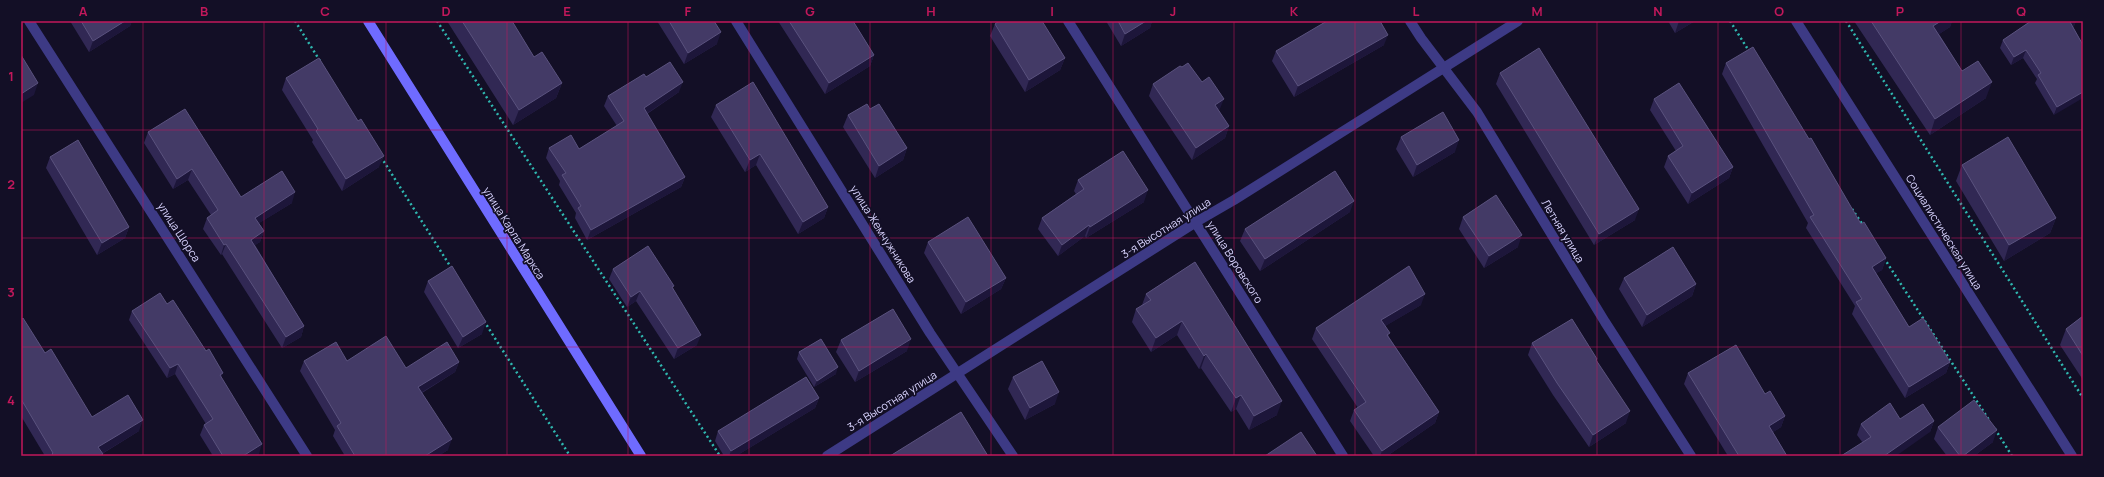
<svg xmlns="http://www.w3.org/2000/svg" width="2104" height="477" font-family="Manrope,sans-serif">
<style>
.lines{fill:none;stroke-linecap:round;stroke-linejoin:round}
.path{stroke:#2fb8b0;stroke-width:2.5;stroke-dasharray:2 3;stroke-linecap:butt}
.street{stroke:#3d3a85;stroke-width:10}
.secondary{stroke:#6f6bff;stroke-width:10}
.wall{fill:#312854}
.shaded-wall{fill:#1d163a}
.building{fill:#433a66;stroke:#5a527e}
.grid{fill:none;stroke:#c2185b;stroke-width:1;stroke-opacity:0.55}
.labels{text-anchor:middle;stroke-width:3.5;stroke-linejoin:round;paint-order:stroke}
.street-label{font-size:11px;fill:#d9d4ff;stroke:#130f26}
.neatline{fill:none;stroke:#c2185b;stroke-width:1.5}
.grid-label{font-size:13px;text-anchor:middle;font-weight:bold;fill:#c2185b}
</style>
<rect width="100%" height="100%" fill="#130f26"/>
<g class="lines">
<path class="path" d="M295,21L320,61
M437,21L720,456
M1730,21L1749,51
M1846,21L2083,398
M381,157L452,269
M1852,209L1863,225
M1884,258L1989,420
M484,321L570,456
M1995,429L2012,456"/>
<path class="street" d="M29,21L307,456
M736,21L930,333L1013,456
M1068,21L1343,456
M1410,21L1421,38L1477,112L1605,322L1691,456
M1796,21L2072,456
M827,456L1196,222L1234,200L1518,21"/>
<path class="secondary" d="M368,21L641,456"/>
</g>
<path class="wall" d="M70,21H132L130,26L89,52Z
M447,21H512L534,57L562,83L556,98L513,125Z
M657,21H714L717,44L684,64Z
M778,21H853L874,55L870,66L825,94Z
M1106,21H1152L1150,28L1121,46Z
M1668,21H1695L1675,33Z
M1854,21H1952L1950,27L1939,34L1962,71L1986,98L1930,135Z
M2031,21H2076L2074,26L2073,27L2083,45L2054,115L2035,83L2037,79L2023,58L2011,65L2000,48L2003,40Z
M995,24L1065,58L1060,70L1025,92L990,36Z
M1384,45L1294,97L1272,61L1276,51Z
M1726,63L1861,224L1886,258L1882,270L1876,273L1909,327L1950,362L1946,373L1905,398L1852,314L1855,306L1806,228L1808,223L1722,74Z
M1500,73L1635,220L1594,245L1496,84Z
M646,77L679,92L647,114L685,177L681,187L587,240L575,218L576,213L559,185L560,181L546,158L549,148L579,149L617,126L604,106L608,96Z
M286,78L379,167L342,191L312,142L313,140L282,90Z
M1153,84L1219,111L1229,126L1225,138L1192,160L1149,96Z
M1654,99L1733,167L1729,178L1688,204L1664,167L1668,156L1676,151L1650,110Z
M716,105L828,207L824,218L798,234L756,165L745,172L711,117Z
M870,109L907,148L903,160L875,178L843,127L848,115Z
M148,132L241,197L292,203L259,223L264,231L260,242L255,245L304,326L301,337L282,348L222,254L221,255L203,229L207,218L211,215L188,180L173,189L144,143Z
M1401,137L1455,152L1413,177L1396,149Z
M50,157L129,227L125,238L97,255L46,168Z
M1962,165L2056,218L2050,233L2004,261L1956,181Z
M1078,180L1144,202L1086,238L1085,236L1058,256L1038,229L1042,218L1076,194L1074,191Z
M1350,212L1260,271L1240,241L1245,229Z
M1463,217L1518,247L1484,268L1459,229Z
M928,242L1006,278L1001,289L961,314L924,253Z
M1195,262L1277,415L1249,430L1236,409L1231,412L1201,368L1199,369L1177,335L1151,352L1132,322L1136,309L1142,305L1146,294Z
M613,269L673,288L697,345L674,359L636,301L627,307L609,279Z
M1624,278L1696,284L1692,296L1642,327L1619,289Z
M428,281L482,334L458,348L424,292Z
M167,304L221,378L259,454L255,456H213L200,435L204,425L206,424L175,374L167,378L129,320L132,311Z
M1421,305L1385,326L1389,337L1439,412L1435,423L1387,456H1374L1350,421L1354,410L1358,408L1312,339L1316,328Z
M2083,316V380L2060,345L2066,329Z
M21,320L92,417L139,431L102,454H103L102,456H45L21,416Z
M841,340L907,351L855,382L836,352Z
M1532,343L1597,361L1626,423L1589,447L1553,395L1528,355Z
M799,352L836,374L814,387L797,359Z
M304,361H347L406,368L459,362L455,372L422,393L448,450L438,456H345L333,436L335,430L300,371Z
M1688,373L1765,394L1785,416L1781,427L1773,432L1787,456H1728L1684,384Z
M1013,377L1055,404L1025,420L1008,389Z
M819,398L815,408L736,456H724L715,441L718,431Z
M1900,419L1934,421L1930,432L1863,443L1857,435L1861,424Z
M1938,427L1993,442L1974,456H1947L1934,439Z"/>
<path class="shaded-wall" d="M125,21H132L130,26L89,52L93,41Z
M1146,21H1152L1150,28L1121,46L1125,34Z
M1679,21H1695L1675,33Z
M1941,21H1952L1950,27L1927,42L1933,26Z
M2072,21H2076L2074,26L2067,30L2070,22Z
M721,32L717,44L684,64L688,53Z
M1388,35L1384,45L1294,97L1298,86Z
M2026,50L2023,58L2011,65L2014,57Z
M874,55L870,66L825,94L829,83Z
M1065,58L1060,70L1025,92L1029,80Z
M683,82L679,92L640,118L644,108Z
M1992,82L1986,98L1930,135L1935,119Z
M38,83L34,95L21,103V94Z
M562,83L556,98L513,125L519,110Z
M2083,92V98L2054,115L2057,107Z
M1224,99L1219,111L1215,105Z
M1229,126L1225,138L1192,160L1196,148Z
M1459,140L1455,152L1413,177L1417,165Z
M907,148L903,160L875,178L879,166Z
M760,154L756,165L745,172L750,160Z
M384,156L379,167L342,191L346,179Z
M1733,167L1729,178L1688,204L1692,193Z
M192,169L188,180L173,189L177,179Z
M685,177L681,187L587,240L591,230Z
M1148,190L1144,202L1086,238L1090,227Z
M295,192L292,203L251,228L255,218Z
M1354,201L1350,212L1260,271L1265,259Z
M828,207L824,218L798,234L803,222Z
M1639,209L1635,220L1594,245L1599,234Z
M2056,218L2050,233L2004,261L2009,245Z
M1089,225L1085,236L1058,256L1062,245Z
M129,227L125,238L97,255L102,243Z
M264,231L260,242L248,250L251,240Z
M1522,235L1518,247L1484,268L1489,256Z
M226,244L222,254L221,255L224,245Z
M1886,258L1882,270L1868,278L1872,267Z
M1006,278L1001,289L961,314L966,302Z
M1696,284L1692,296L1642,327L1647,315Z
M640,291L636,301L627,307L631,297Z
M1425,294L1421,305L1377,331L1381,320Z
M1182,321L1177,335L1151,352L1156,338Z
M486,322L482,334L458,348L463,337Z
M304,326L301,337L282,348L286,337Z
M701,335L697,345L674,359L678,348Z
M911,339L907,351L855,382L859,371Z
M1206,354L1201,368L1199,369L1204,356Z
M459,362L455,372L414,397L418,387Z
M1950,362L1946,373L1905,398L1909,387Z
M178,364L175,374L167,378L170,368Z
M838,367L836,374L814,387L817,381Z
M223,373L220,382V375Z
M1059,392L1055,404L1025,420L1030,408Z
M1241,395L1236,409L1231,412L1236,398Z
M819,398L815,408L736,456H729L731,451Z
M1282,401L1277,415L1249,430L1254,416Z
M1630,411L1626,423L1589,447L1593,435Z
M1439,412L1435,423L1387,456H1380L1382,451Z
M1785,416L1781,427L1765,437L1769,426Z
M143,420L139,431L98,456V447Z
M1934,421L1930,432L1896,456H1884Z
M1997,430L1993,442L1974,456H1963Z
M452,439L448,450L438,456H425Z
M262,444L259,454L255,456H243Z"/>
<path class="building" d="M81,21H125L93,41Z
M462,21H512L534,57L542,52L562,83L519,110Z
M669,21H714L721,32L688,53Z
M789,21H853L874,55L829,83Z
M999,21H1042L1065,58L1029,80L995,24Z
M1118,21H1146L1125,34Z
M1327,21H1380L1388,35L1298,86L1276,51Z
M1871,21H1941L1933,26L1962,71L1978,61L1992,82L1935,119Z
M2031,21H2072L2070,22L2083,45V92L2057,107L2038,75L2041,73L2026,50L2014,57L2003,40Z
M1753,47L1809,139L1811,138L1861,224L1864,222L1886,258L1872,267L1909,327L1923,318L1950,362L1909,387L1856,302L1862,299L1810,217L1814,215L1726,63Z
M1539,48L1639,209L1599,234L1500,73Z
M21,55L38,83L21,94Z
M319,58L358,121L361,119L384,156L346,179L316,131L318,129L286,78Z
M670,62L683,82L644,108L685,177L591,230L578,208L581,206L562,175L566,173L549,148L571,135L579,149L624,121L608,96L644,74L646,77Z
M1188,63L1202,82L1209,77L1224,99L1215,105L1229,126L1196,148L1153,84L1180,66L1182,67Z
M753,82L828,207L803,222L760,154L750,160L716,105Z
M1679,83L1733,167L1692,193L1668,156L1683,146L1654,99Z
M867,104L870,109L879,104L907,148L879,166L848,115Z
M185,109L241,197L282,171L295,192L255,218L264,231L251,240L304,326L286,337L226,244L224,245L207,218L218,210L192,169L177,179L148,132Z
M1443,112L1459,140L1417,165L1401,137Z
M2008,137L2056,218L2009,245L1962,165Z
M78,140L129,227L102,243L50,157Z
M1123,151L1148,190L1090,227L1089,225L1062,245L1042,218L1084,189L1078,180Z
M1335,171L1354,201L1265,259L1245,229Z
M1496,195L1522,235L1489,256L1463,217Z
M968,217L1006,278L966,302L928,242Z
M648,246L674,286L672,287L701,335L678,348L640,291L631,297L613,269Z
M1673,247L1696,284L1647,315L1624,278Z
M1195,262L1282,401L1254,416L1241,395L1236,398L1206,354L1204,356L1182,321L1156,338L1136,309L1151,300L1146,294Z
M452,266L486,322L463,337L428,281Z
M1409,266L1425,294L1381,320L1390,333L1387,335L1439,412L1382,451L1354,410L1366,402L1316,328Z
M160,293L167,304L173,300L206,351L209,349L223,373L220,375L262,444L243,456H223L204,425L213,419L178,364L170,368L132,311Z
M893,309L911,339L859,371L841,340Z
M2083,316V356L2066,329Z
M23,318L45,353L51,349L92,417L128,395L143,420L98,447L103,454L100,456H53L52,454L53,453L21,399V320Z
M1572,319L1597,359L1596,360L1630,411L1593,435L1557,383L1532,343Z
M386,336L406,368L447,342L459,362L418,387L452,439L425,456H355L337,426L341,423L304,361L336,342L347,361Z
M821,339L838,367L817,381L799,352Z
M1736,345L1765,394L1770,391L1785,416L1769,426L1787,456H1739L1688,373Z
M1042,361L1059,392L1030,408L1013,377Z
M806,377L819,398L731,451L718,431Z
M1974,400L1997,430L1963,456H1960L1938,427Z
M1890,403L1900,419L1923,404L1934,421L1884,456H1841L1871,437L1861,424Z
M961,412L988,456H890Z
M1301,432L1317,456H1265Z"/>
<path class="grid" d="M143,21V456M264,21V456M386,21V456M507,21V456M628,21V456M749,21V456M870,21V456M991,21V456M1113,21V456M1234,21V456M1355,21V456M1476,21V456M1597,21V456M1718,21V456M1840,21V456M1961,21V456M21,130H2083M21,238H2083M21,347H2083"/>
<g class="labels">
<g class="street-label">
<text transform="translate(1166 228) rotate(-32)" y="4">3-я Высотная улица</text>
<text transform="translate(1563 231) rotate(59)" y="4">Летняя улица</text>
<text transform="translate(179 232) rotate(57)" y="4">улица Щорса</text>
<text transform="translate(1944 232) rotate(58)" y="4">Социалистическая улица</text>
<text transform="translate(514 233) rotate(58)" y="4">улица Карла Маркса</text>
<text transform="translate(883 234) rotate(58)" y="4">улица Жемчужникова</text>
<text transform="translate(1235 262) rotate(58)" y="4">улица Воровского</text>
<text transform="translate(892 401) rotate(-32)" y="4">3-я Высотная улица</text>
</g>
</g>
<rect width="2104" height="477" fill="none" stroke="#130f26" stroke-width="44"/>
<rect x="22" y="22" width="2060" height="433" class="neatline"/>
<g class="grid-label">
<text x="83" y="16">A</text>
<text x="204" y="16">B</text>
<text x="325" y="16">C</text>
<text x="446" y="16">D</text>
<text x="567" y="16">E</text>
<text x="688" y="16">F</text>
<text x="810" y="16">G</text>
<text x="931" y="16">H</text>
<text x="1052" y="16">I</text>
<text x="1173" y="16">J</text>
<text x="1294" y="16">K</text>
<text x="1416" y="16">L</text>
<text x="1537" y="16">M</text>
<text x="1658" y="16">N</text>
<text x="1779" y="16">O</text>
<text x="1900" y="16">P</text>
<text x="2021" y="16">Q</text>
<text x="11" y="81">1</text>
<text x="11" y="189">2</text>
<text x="11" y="297">3</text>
<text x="11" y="405">4</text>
</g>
</svg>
